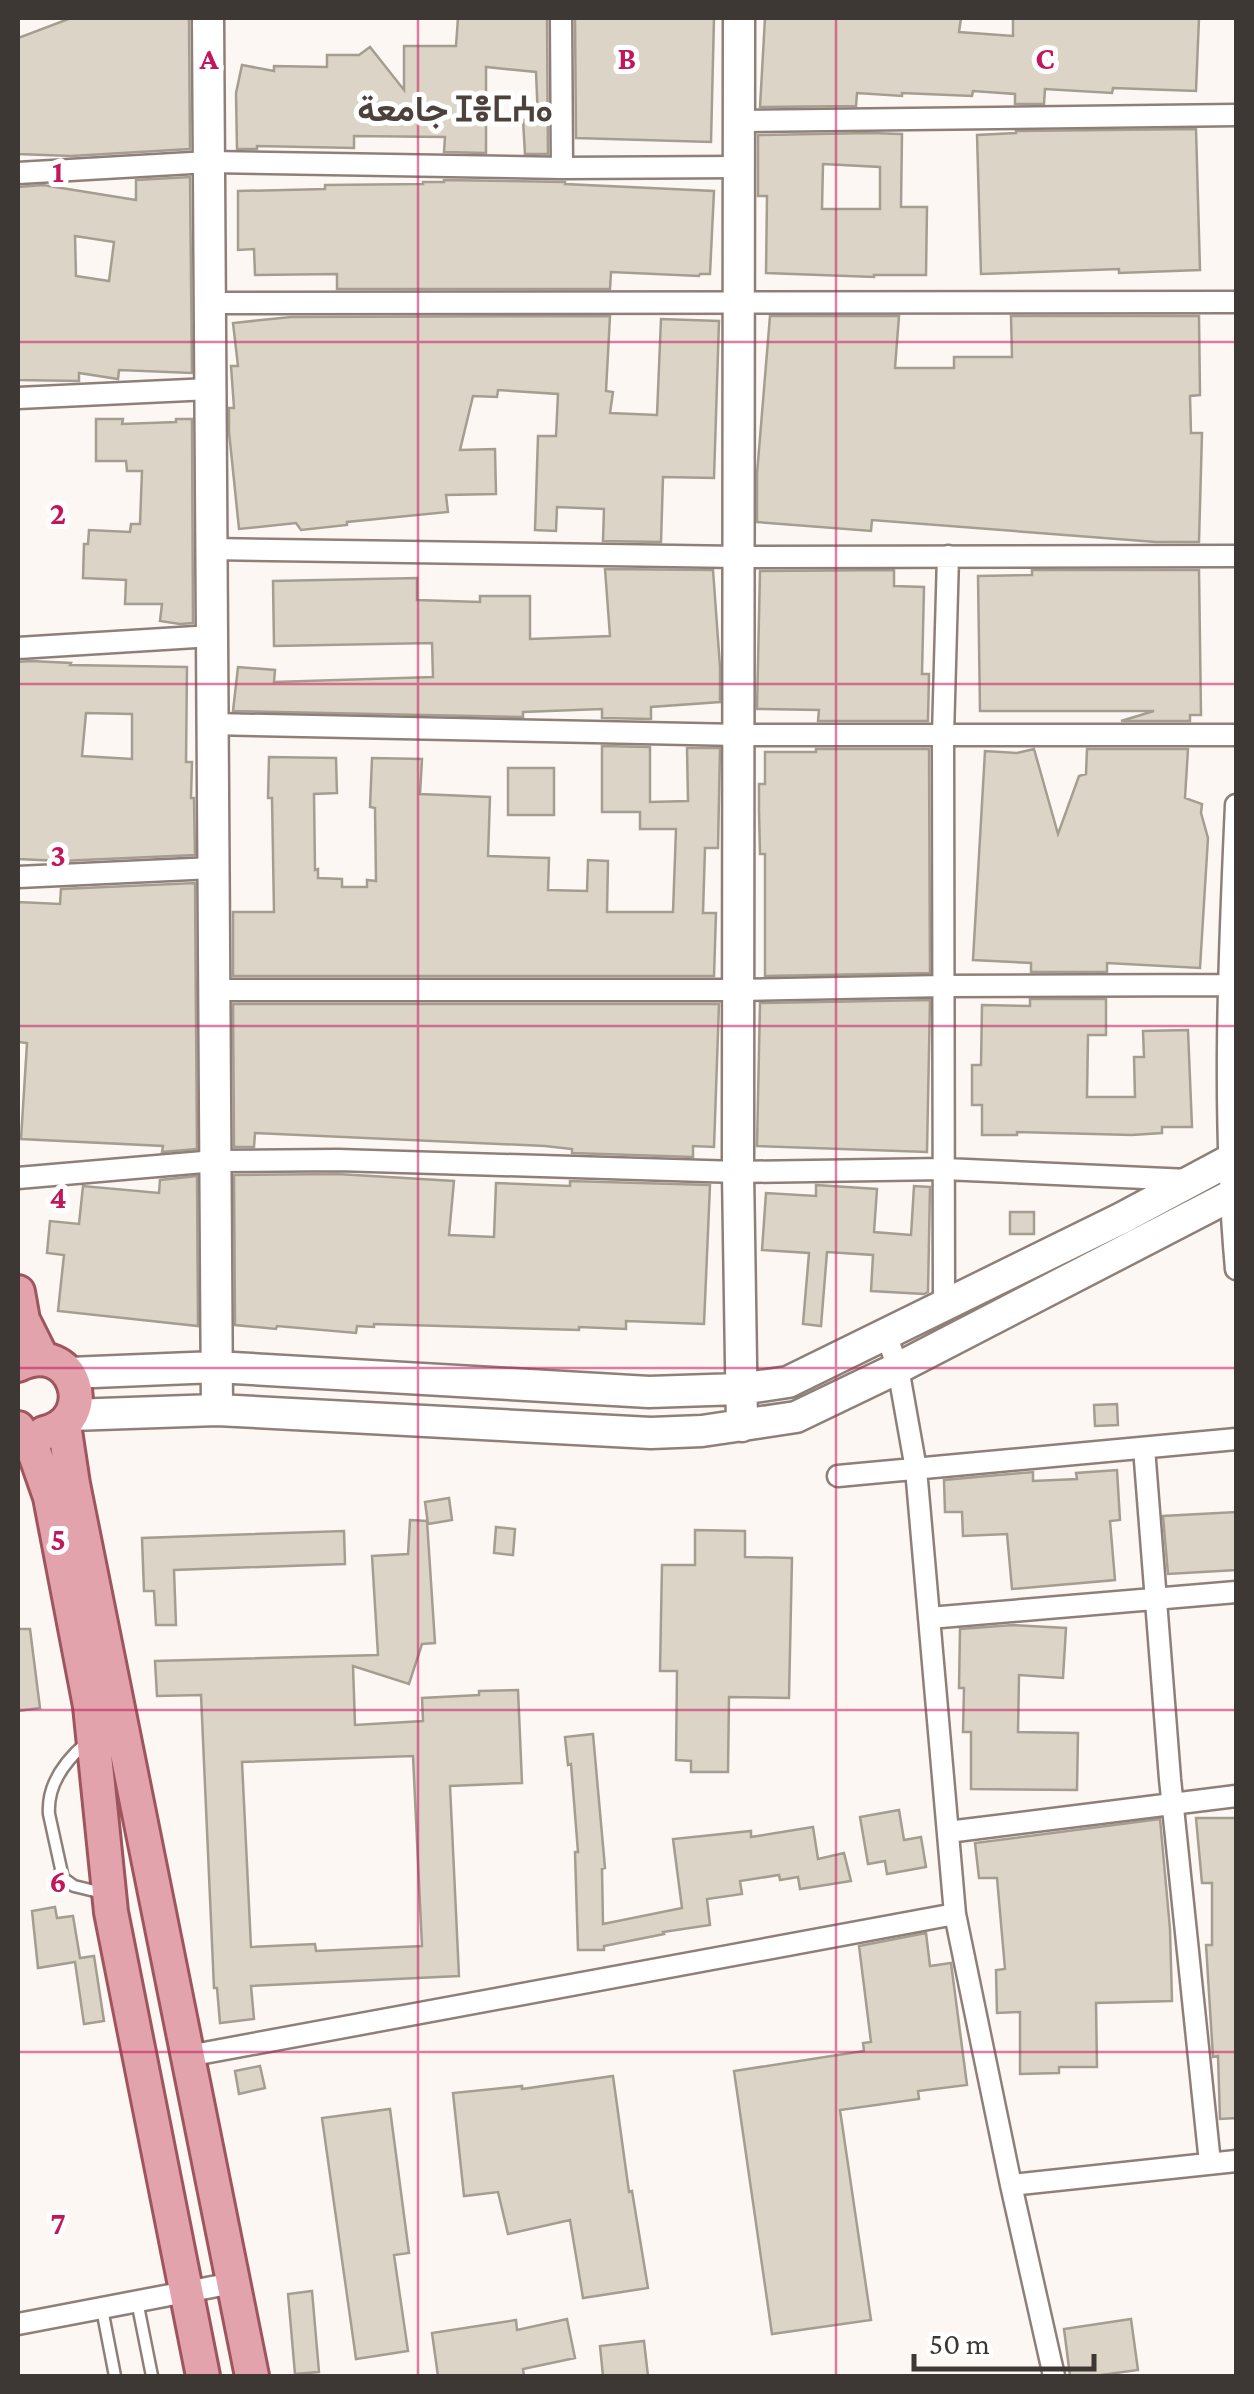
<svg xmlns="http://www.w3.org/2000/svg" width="1254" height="2394" font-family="'Crimson Pro',Vazirmatn,'Noto Sans Tifinagh',serif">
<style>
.building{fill:#dcd5c7;stroke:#a49d90;stroke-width:2.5;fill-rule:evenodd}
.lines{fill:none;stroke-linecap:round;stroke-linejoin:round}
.lane-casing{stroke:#8e8079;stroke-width:15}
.street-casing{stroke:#8e8079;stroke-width:25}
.secondary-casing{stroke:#8e8079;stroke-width:35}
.primary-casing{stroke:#9e555e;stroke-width:38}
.lane{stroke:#fff;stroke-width:10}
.street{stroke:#fff;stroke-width:20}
.secondary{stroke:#fff;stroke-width:30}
.primary{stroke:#e3a3ac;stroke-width:32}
.grid{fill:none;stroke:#c2185b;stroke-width:2.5;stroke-opacity:0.55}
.labels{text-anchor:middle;stroke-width:10;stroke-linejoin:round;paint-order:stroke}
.district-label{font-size:35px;font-weight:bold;fill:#4d413b;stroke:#fff}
.grid-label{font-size:32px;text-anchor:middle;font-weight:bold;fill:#c2185b;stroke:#fff;stroke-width:10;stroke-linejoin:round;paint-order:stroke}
</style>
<rect width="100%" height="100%" fill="#fdf7f3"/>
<path class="building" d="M71,18H189L190,149L71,156L18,154V38Z
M458,18H547L548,154H525L523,120H538L536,72L486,67V153L444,152L445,137L354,136V148L257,146V149H237L236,93L242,65L274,71V66L327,67V55H359L370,47L404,90V46H456Z
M575,18H714L711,142L576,138Z
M765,18H961L959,32L1013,36V18H1199L1196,91L1113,88L1112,93L1045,89L1044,104H1015V94L973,91L972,96L902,93V96L857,93L856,106L760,107Z
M1196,129L1200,270L1119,273V269L981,274L977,135L1016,133V131Z
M870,133L902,134L901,207H927L926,275H874V277L766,273L767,196H758V135ZM823,164L880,167V209H822Z
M190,177L192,373L119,370L118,379L79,373V381L18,380V187L43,185L136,200V180ZM75,236L114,242L109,281L76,276Z
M444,180L565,182V184L714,191L710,274H700L699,276L611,272L610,289H337V274L255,275L254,249L238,250V191L325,189V185L423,184V182H444Z
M610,316L606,391L613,392L610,413L657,415L661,319L719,321L714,478L663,477L661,542L603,541L604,509L557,507L556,531L535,530L538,436H556L558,394L498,390L497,397L473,396L460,450L495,449L496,494L446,495L448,512L347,522V525L301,530L296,523L239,529L229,432V408H234L231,366H238L233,323L291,317Z
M770,316H899L895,368H954V357H1012L1011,316H1199L1200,395L1190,396L1191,433H1202L1199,542H1156L872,520L871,531L757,522V474Z
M96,419H123L122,424L176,422V419H192L193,623L180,624L160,621L162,604H125L126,580L83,578L84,544H88L89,530L130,532L131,524H140L142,471H127L126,461H96Z
M605,569L713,570L720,667V702L651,707V719L602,718V709L523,712V717L233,711L238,667L275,670L274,682L433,677L432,643L274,646L273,581L417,578V600L480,602V596H530V639L610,636Z
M894,570V586L924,587L922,674H929L928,721H818L819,710L757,709L760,571Z
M1032,570H1199L1201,715H1190V721H1121L1154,711H980L978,576L1032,575Z
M31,661L71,663L70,665L187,667L186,762H192L191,798H194L195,855L61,861L18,859V662ZM86,713L132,714V759L82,756Z
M602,746L650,747V802L688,801L687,748H720L718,848H705L703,913H716L714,976H233V912H274L272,798H268L269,757L336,758L337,793L314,794L315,870L318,869V878L342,879V887H367V880L376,881L375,808L370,807L372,758L422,759L420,794L490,797L488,856L549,858L548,890L587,891L588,860L608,861L607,912H673L676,829H640V812H602Z
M816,749H929L930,973L765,976V854H760L759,810V784H765V752H816Z
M1034,749L1058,834L1079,776L1086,774L1087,749H1188L1185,798L1202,804L1201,813L1208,838L1200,968L1107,963V972H1031V963L973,960L985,751L1017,753Z
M508,768H554V815H508Z
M195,883L197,1149L162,1152L163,1146L21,1139L27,1043L18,1042V902L60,904L61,889Z
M1030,999H1106V1035H1088L1087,1097H1135L1134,1057H1144L1143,1031L1188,1030L1192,1127H1162V1133L1132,1135L1017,1132V1135H982V1105H972V1065H981L982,1005L1030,1006Z
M930,1000L927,1152L757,1146L760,1003Z
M233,1004H719L714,1147L693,1146V1157L572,1153V1149L545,1146L255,1133L254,1147H234Z
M338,1174L454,1181L449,1235L494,1237L496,1183L570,1186V1181L710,1185L704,1324L626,1321V1329L579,1327V1330L374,1324V1327L357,1326L356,1333L277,1326L276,1329L235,1325L234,1175Z
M197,1176L198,1326L58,1311L64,1255L47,1253L50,1221L79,1224L83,1186L159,1193L160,1180Z
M816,1185L877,1189L874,1232L911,1235L914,1186L930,1187L928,1292L924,1294L871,1291L873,1255L827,1252L821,1326L803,1324L809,1253L762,1250L766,1193L816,1196Z
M1010,1212H1034V1234H1010Z
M1117,1404L1118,1425L1095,1426L1094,1405Z
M1117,1470L1120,1520L1110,1521L1115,1580L1012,1589L1007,1534L963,1536L962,1512H945L944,1480L1033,1472V1481L1077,1479L1076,1473Z
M449,1498L452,1520L428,1524L425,1502Z
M1236,1512V1570L1168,1574L1163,1516Z
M410,1520L427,1521L435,1643L422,1644L409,1684L353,1666L355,1725L423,1721L422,1698L479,1695V1691L518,1690L522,1783L450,1786L459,1976L251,1986L254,2019L220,2023L217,1988H214L201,1695L157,1696L155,1661L378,1655L372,1556L408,1554ZM413,1756L422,1946L316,1951L315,1944L251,1947L242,1762Z
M496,1527L515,1529L513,1555L494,1553Z
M695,1530L745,1531V1557L792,1558L789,1698L729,1697L728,1772H691V1761L676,1760L677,1671H660L662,1565H695Z
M344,1531L345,1564L174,1570L176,1625H156L154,1591H144L142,1538Z
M1013,1625L1066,1628L1063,1678L1019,1675L1018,1732L1078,1733L1077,1790L971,1789V1732H963L964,1688H959L960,1629Z
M18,1629H30L40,1708L18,1711Z
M593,1734L605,1868L602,1869L603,1924L682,1908L673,1839L751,1831V1837L813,1827L818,1859L844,1853L851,1881L800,1889L798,1877L780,1880L779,1875L740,1881L742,1894L707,1899L710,1925L663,1932L664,1934L604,1946V1950H578L575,1852H578L571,1764L568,1765L565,1737Z
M899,1810L904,1840L921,1837L926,1867L887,1874L885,1861L868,1864L860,1817Z
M1196,1818H1236V2118L1220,2119L1218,2056L1213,2057L1206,1945H1212V1883H1202Z
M1160,1819L1170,1929L1172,2001L1096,2003L1097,2067H1059V2073L1020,2074V2012L997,2013L996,1970L1005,1969L997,1878H979L975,1843Z
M55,1907L57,1918L73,1916L80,1958L94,1956L104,2021L84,2024L75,1962L38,1968L32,1911Z
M926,1933L930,1966L951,1963L967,2085L918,2091L919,2099L840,2110L871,2320L772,2334L734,2071L864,2051L863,2043L871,2042L859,1946Z
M260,2066L265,2088L239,2094L235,2071Z
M613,2076L629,2192L632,2191L648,2288L583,2298L570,2220L508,2234L498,2192L464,2196L453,2093L522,2086V2089Z
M390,2109L409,2253L394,2255L408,2351L356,2359L322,2118Z
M312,2291L319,2372L295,2374L288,2294Z
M567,2319L575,2358L523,2369L524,2376H438L432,2333L516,2320L517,2330Z
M1131,2319L1138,2370L1094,2376H1070L1064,2329Z
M644,2341L648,2376H603L600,2346Z"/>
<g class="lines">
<defs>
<path id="lane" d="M86,1743C65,1761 47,1785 49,1814L63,1878L74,1886L103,1893
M137,2301L152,2376
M102,2309L115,2376"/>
<path id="street" d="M561,18L562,168
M739,121L1236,115
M18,173L209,162L562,168L739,167
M210,303L1236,302
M18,398L210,389
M211,549L739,557L1236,556
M18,648L212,636
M212,724L739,735H1236
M1236,805C1229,959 1222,1115 1236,1269
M18,877L213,868
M214,990H738L944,986L1236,985
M18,1178L215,1161L338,1160L738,1172L944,1169L1189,1180
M944,1305L943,735L948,556
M886,1334L898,1368L916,1469L955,1914L1011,2185L1054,2376
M1144,1448L1170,1779L1210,2163
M838,1476L1236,1439
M929,1618L1236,1592
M948,1832L1236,1796
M188,2056L955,1914
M1011,2185L1236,2161
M18,2324L233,2283"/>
<path id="secondary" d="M208,18L217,1410
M739,18L738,1172L742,1426
M69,1373L216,1367L649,1392L740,1389L788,1382L1122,1218L1236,1157
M71,1415L217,1410L651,1433L702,1431L796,1417L898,1368L1236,1193"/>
<path id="primary" d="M18,1292L23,1320L42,1358
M18,1365C74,1337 101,1420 44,1433
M64,1424L73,1484L252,2376
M18,1428L35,1454L50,1497L90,1706L111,1912L203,2376"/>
</defs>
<use href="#lane" class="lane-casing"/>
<use href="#street" class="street-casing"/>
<use href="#secondary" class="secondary-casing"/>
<use href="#primary" class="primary-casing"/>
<use href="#lane" class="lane"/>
<use href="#street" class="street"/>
<use href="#secondary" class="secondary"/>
<use href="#primary" class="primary"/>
</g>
<path class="grid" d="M418,18V2376M836,18V2376M18,342H1236M18,684H1236M18,1026H1236M18,1368H1236M18,1710H1236M18,2052H1236"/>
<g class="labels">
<g class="district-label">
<text x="455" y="121">جامعة ⵊⴻⵎⵄⴰ</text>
</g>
</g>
<g class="grid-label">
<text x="209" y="69">A</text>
<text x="627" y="69">B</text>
<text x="1045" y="69">C</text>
<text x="58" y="182">1</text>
<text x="58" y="524">2</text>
<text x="58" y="866">3</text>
<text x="58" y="1208">4</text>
<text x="58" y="1550">5</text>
<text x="58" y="1892">6</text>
<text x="58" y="2234">7</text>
</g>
<rect width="1254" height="2394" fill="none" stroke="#3e3835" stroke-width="40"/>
<path d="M914 2354v15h180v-15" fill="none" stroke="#3e3835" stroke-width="5"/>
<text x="929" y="2354" font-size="30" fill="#3e3835" stroke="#ffffff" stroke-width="8" paint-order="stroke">50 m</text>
</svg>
